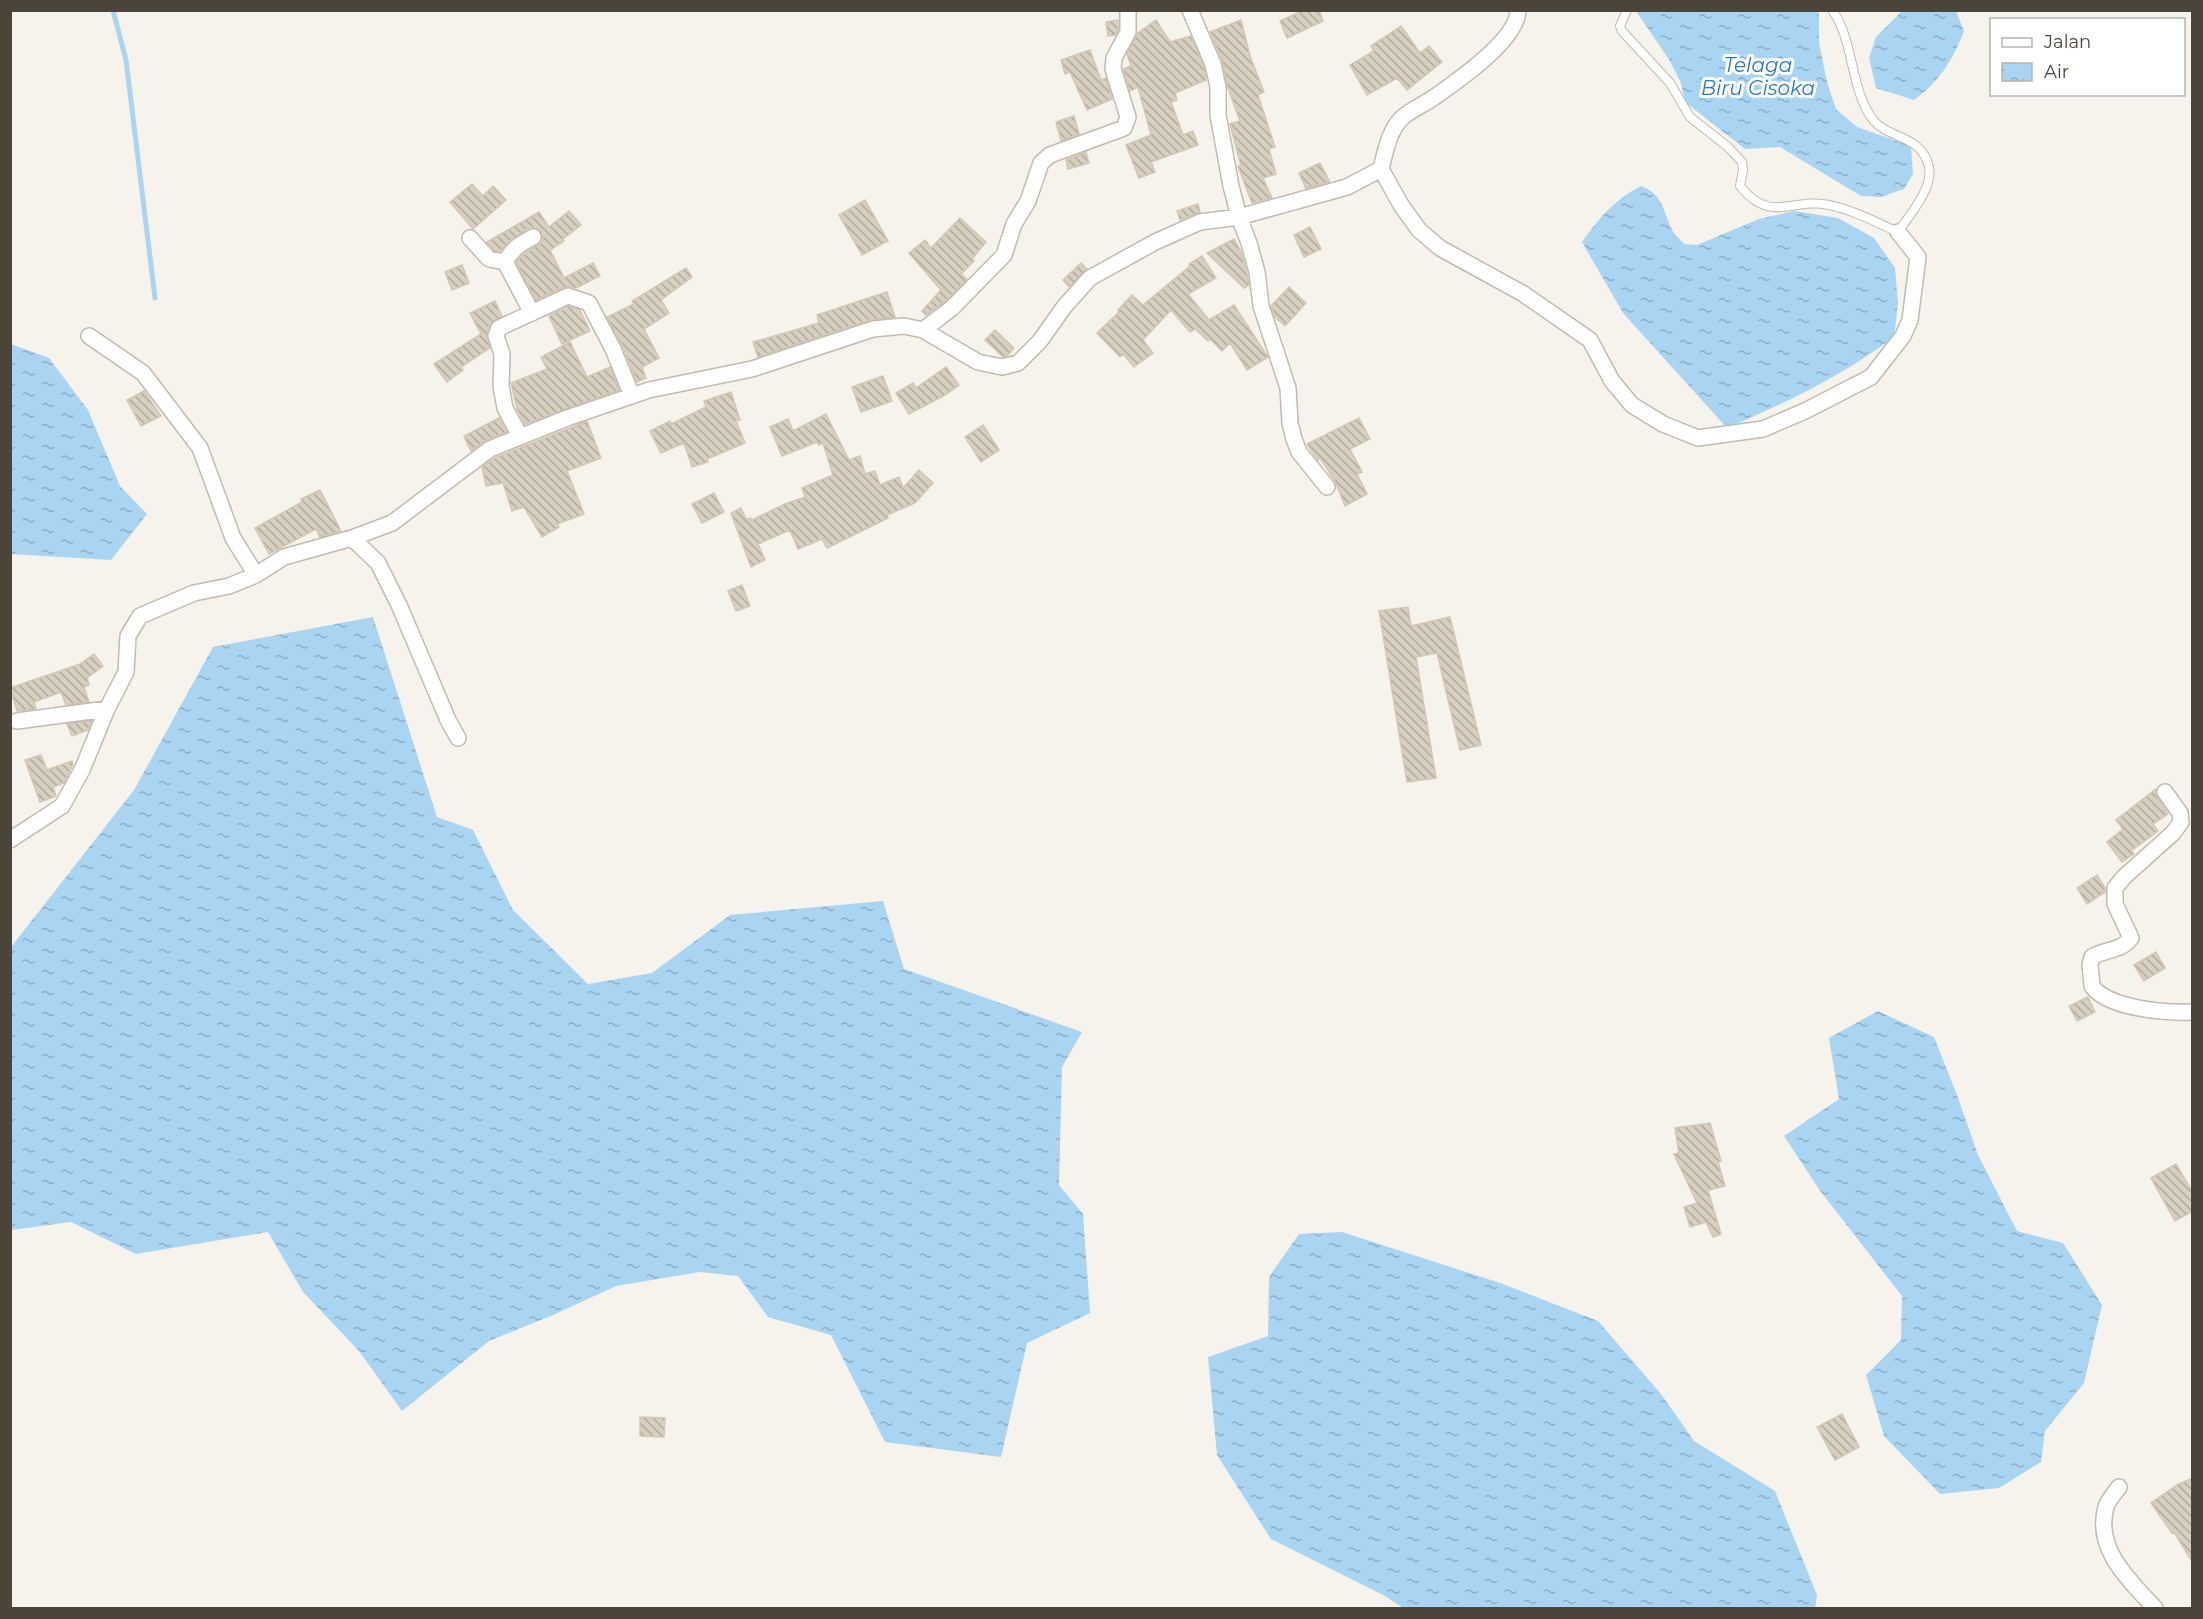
<svg xmlns="http://www.w3.org/2000/svg" width="2203" height="1619" font-family="Montserrat,sans-serif">
<style>
.water{fill:url(#water-ripples)}
.lines{fill:none;stroke-linecap:round;stroke-linejoin:round}
.stream{stroke:#a9d4f2;stroke-width:5}
.building{fill:url(#building-back-hatch);stroke:#d3c7b4;stroke-width:1.5}
.service-casing{stroke:#c2bbae;stroke-width:10}
.minor-casing{stroke:#c2bbae;stroke-width:18}
.service{stroke:#fff;stroke-width:8}
.minor{stroke:#fff;stroke-width:15}
.labels{text-anchor:middle;stroke-width:6;stroke-linejoin:round;paint-order:stroke}
.water-label{font-size:20px;font-style:italic;fill:#2e7ab2;stroke:#fff}
</style>
<defs>
<pattern id="water-ripples" width="26" height="14" patternUnits="userSpaceOnUse" patternTransform="scale(1.5)"><rect width="26" height="14" fill="#a9d4f2"/><path d="M2 4q2-2 4 0t4 0M15 11q2-2 4 0t4 0" fill="none" stroke="#8caec5"/></pattern>
<pattern id="building-back-hatch" width="6" height="6" patternUnits="userSpaceOnUse" patternTransform="scale(1.5)"><rect width="6" height="6" fill="#d8cfc1"/><path d="M-1 5l2 2M0 0l6 6M5-1l2 2" fill="none" stroke="#b1aa9e"/></pattern>
</defs>
<rect width="100%" height="100%" fill="#f6f3ec"/>
<path class="water" d="M1903,10L1956,11L1964,31C1953,60 1939,82 1914,100L1876,88L1869,58L1876,37Z
M1636,11H1819V43L1827,82L1836,109L1857,127L1911,146L1913,174L1904,189L1881,197L1861,196L1780,147L1745,149L1685,102L1681,83L1670,61Z
M1641,186C1666,196 1662,213 1674,233C1677,237 1681,240 1684,244L1697,245L1759,219L1794,211L1838,218L1874,238L1895,268L1898,303L1894,337C1842,376 1786,403 1727,428L1623,313L1582,242C1598,219 1616,198 1641,186Z
M11,344L49,358L88,410L120,486L147,514L111,560L11,554Z
M373,617L437,817L473,830L513,910L588,984L652,973L730,915L883,901L904,969L1082,1032L1062,1067L1059,1185L1083,1214L1090,1313L1027,1343L1001,1457L885,1442L831,1335L768,1317L738,1276L700,1272L616,1286L553,1315L489,1341L402,1411L359,1351L303,1292L268,1232L136,1254L71,1222L11,1230V947L134,790L213,647Z
M1878,1011L1934,1037L1957,1095L1978,1155L2017,1231L2063,1243L2102,1305L2084,1383L2045,1431L2041,1462L1999,1488L1940,1494L1884,1436L1866,1375L1901,1340L1902,1296L1821,1192L1784,1136L1839,1099L1829,1038Z
M1342,1232L1500,1283L1598,1321L1661,1394L1694,1441L1775,1491L1817,1595L1815,1608H1403L1385,1596L1271,1539L1217,1455L1208,1357L1268,1336L1269,1277L1299,1234Z"/>
<g class="lines">
<path class="stream" d="M113,10L126,60L155,298"/>
</g>
<path class="building" d="M1304,10H1319L1323,21L1287,38L1280,21Z
M1118,20V30L1115,35L1108,36L1106,22Z
M1156,20L1170,42L1191,36L1204,67L1206,80L1175,93L1177,100L1171,102L1183,135L1193,131L1198,145L1151,162L1155,172L1139,178L1126,145L1151,135L1138,87L1130,91L1123,69L1131,66L1127,54L1138,33Z
M1241,20L1250,56L1264,92L1258,95L1275,147L1269,149L1276,174L1263,178L1272,198L1252,203L1238,166H1241L1230,124L1240,121L1228,88L1222,60L1210,32Z
M1401,26L1420,53L1429,46L1442,62L1407,90L1397,78L1367,95L1350,65L1374,51L1371,46Z
M1090,50L1101,80L1106,78L1112,99L1087,110L1070,72L1065,74L1061,60Z
M1074,116L1079,134L1061,141L1056,122Z
M1086,152L1089,163L1068,169L1066,160Z
M1320,163L1330,182L1306,188L1299,173Z
M472,184L483,196L493,186L506,200L473,229L450,202Z
M865,200L888,241L862,255L839,215Z
M1198,204L1200,212L1180,220L1177,211Z
M569,211L581,225L563,239L564,241L550,250L564,278L593,263L600,276L576,288L564,287L536,300L516,262L523,255L541,243L543,237L541,232L534,227L528,228L511,240L500,251L494,250L487,242L539,212L549,227Z
M960,218L986,242L972,259L974,261L961,274L967,279L946,301L926,315L922,311L941,290L909,253L925,240L931,248Z
M1310,227L1321,249L1304,257L1294,235Z
M1234,239L1241,252L1247,274L1249,285L1244,288L1207,253Z
M1202,256L1216,278L1188,294L1209,320L1234,305L1268,357L1247,370L1230,343L1222,351L1210,339L1208,341L1195,329L1190,332L1171,310L1143,340L1153,353L1134,367L1123,354L1120,357L1097,333L1119,312L1118,310L1132,295L1143,305L1190,266L1189,264Z
M1081,263L1087,269L1069,287L1063,280Z
M462,265L469,283L452,290L445,272Z
M686,268L692,277L661,300L669,313L644,329L659,358L642,367L646,378L637,382L622,345L607,317L634,304L632,301Z
M1289,287L1306,303L1285,326L1275,317L1271,306Z
M887,292L895,317L870,320L758,357L753,342L819,323L817,315Z
M495,301L502,316L490,324L487,333L490,348L461,367L463,370L447,382L434,364L481,334L470,313Z
M569,306L580,310L590,331L562,344L549,316Z
M995,330L1014,348L1007,356L1003,357L985,340Z
M570,342L587,377L610,367L619,390L525,424L517,409L511,383L547,369L541,357Z
M946,367L959,385L945,395L909,414L896,393L913,383L916,388Z
M883,376L892,401L861,412L852,387Z
M144,391L161,416L141,426L127,400Z
M731,392L740,420L736,421L745,443L707,459L708,462L692,467L684,443L661,453L650,431L670,421L671,424L706,407L704,401Z
M826,414L849,460L860,456L865,474L875,471L880,485L899,477L903,488L919,470L933,483L915,503L887,515L888,518L827,548L822,539L798,549L790,530L758,544L765,560L751,567L731,513L741,508L746,519L751,518L752,520L785,504L805,497L802,488L833,475L823,443L819,445L817,442L782,456L770,427L788,419L793,431Z
M499,418L507,432L486,440L471,451L464,436Z
M1359,418L1370,439L1350,449L1362,472L1357,474L1367,494L1345,506L1335,481L1320,458L1318,460L1307,444Z
M587,421L601,458L567,471L584,514L557,524L559,527L542,537L524,507L512,511L503,483L486,486L482,467L495,458Z
M983,425L999,450L981,462L965,437Z
M320,490L341,531L320,537L316,529L269,554L255,528L302,502L301,499Z
M714,493L724,512L702,523L692,504Z
M742,585L750,606L736,611L728,591Z
M1408,607L1411,626L1450,617L1481,745L1460,750L1437,653L1416,657L1436,778L1407,782L1379,611Z
M94,654L103,666L87,678L89,685L84,687L89,702L66,705L61,692L34,702L36,709L17,711L10,688L80,664Z
M92,721L88,730L72,736L67,724Z
M41,755L47,770L72,761L73,765L64,783L53,787L56,796L40,802L25,760Z
M2156,789L2157,797L2168,814L2153,824L2158,831L2131,851L2134,854L2122,862L2107,842L2123,829L2116,820Z
M2097,875L2105,888V892L2087,904L2077,888Z
M2156,952L2165,968L2144,981L2134,965Z
M2088,997L2095,1012L2077,1021L2069,1006Z
M1710,1123L1721,1161L1718,1162L1725,1186L1708,1190L1721,1234L1713,1237L1706,1222L1690,1227L1684,1207L1697,1203L1674,1154L1679,1153L1675,1128Z
M2176,1164L2193,1193V1211L2175,1221L2151,1178Z
M1842,1414L1859,1447L1835,1460L1817,1427Z
M640,1417L665,1418L664,1437L640,1436Z
M2193,1478V1563L2174,1532L2172,1533L2151,1503L2177,1485Z"/>
<g class="lines">
<defs>
<path id="service" d="M1627,10L1620,26L1622,31L1670,83L1690,117L1728,147L1742,162L1743,170L1740,186C1771,225 1792,197 1829,205C1853,210 1876,222 1898,232C1910,214 1933,189 1929,167C1922,135 1889,139 1874,121C1850,92 1854,38 1832,10"/>
<path id="minor" d="M1190,10L1213,64L1218,87V115L1231,186L1239,217L1249,243L1257,272L1261,306L1288,388L1290,423L1294,439L1299,452L1327,487
M1518,10C1518,40 1456,82 1433,98C1423,105 1410,110 1402,118C1389,130 1385,153 1381,169L1401,205L1419,230L1440,248L1522,293L1590,340L1612,381L1632,405L1663,424L1698,438L1763,429L1805,411L1871,377L1903,336L1910,320L1918,257L1898,232
M470,238L489,259L505,262
M532,313L505,262C512,249 520,244 533,237
M923,330L952,308L1004,255L1014,224L1028,201L1041,163L1050,155L1124,128L1128,117L1113,69L1114,58L1128,32V10
M89,336L143,373L200,448L233,538L256,575
M520,436L505,408L501,386L502,354L496,336L499,328L568,296L589,303L613,349L632,396
M352,538L378,563L399,605L448,720L458,738
M17,721L107,709
M2165,792L2180,813L2181,822L2173,833L2124,877L2115,888V904L2131,938C2122,951 2105,949 2092,957L2090,965L2092,986C2108,1009 2167,1013 2192,1012
M10,840L62,806L82,770L107,709L126,672L128,636L140,616L194,593L229,586L256,575L284,557L352,538L392,523L490,449L567,418L649,390L752,369L873,329L904,326L923,330L978,362L1002,367L1018,363L1040,341L1064,307L1090,278L1155,242L1200,222L1239,217L1347,187L1381,169
M2119,1487C2115,1493 2108,1500 2106,1507C2094,1549 2130,1581 2155,1608"/>
</defs>
<use href="#service" class="service-casing"/>
<use href="#minor" class="minor-casing"/>
<use href="#service" class="service"/>
<use href="#minor" class="minor"/>
</g>
<g class="labels">
<g class="water-label">
<text x="1758" y="72">Telaga<tspan x="1758" dy="23">Biru Cisoka</tspan></text>
</g>
</g>
<rect width="2203" height="1619" fill="none" stroke="#4b4439" stroke-width="24"/>
<rect x="1990" y="18" width="195" height="78" fill="#ffffff" stroke="#b7b4b0" stroke-width="1.5"/>
<rect x="2002" y="38" width="30" height="9" fill="#ffffff" stroke="#b7b4b0" stroke-width="1.5"/>
<text x="2044" y="48" font-size="18" fill="#4b4439">Jalan</text>
<rect x="2002" y="63" width="30" height="18" fill="url(#water-ripples)" stroke="#b7b4b0" stroke-width="1.5"/>
<text x="2044" y="78" font-size="18" fill="#4b4439">Air</text>
</svg>
